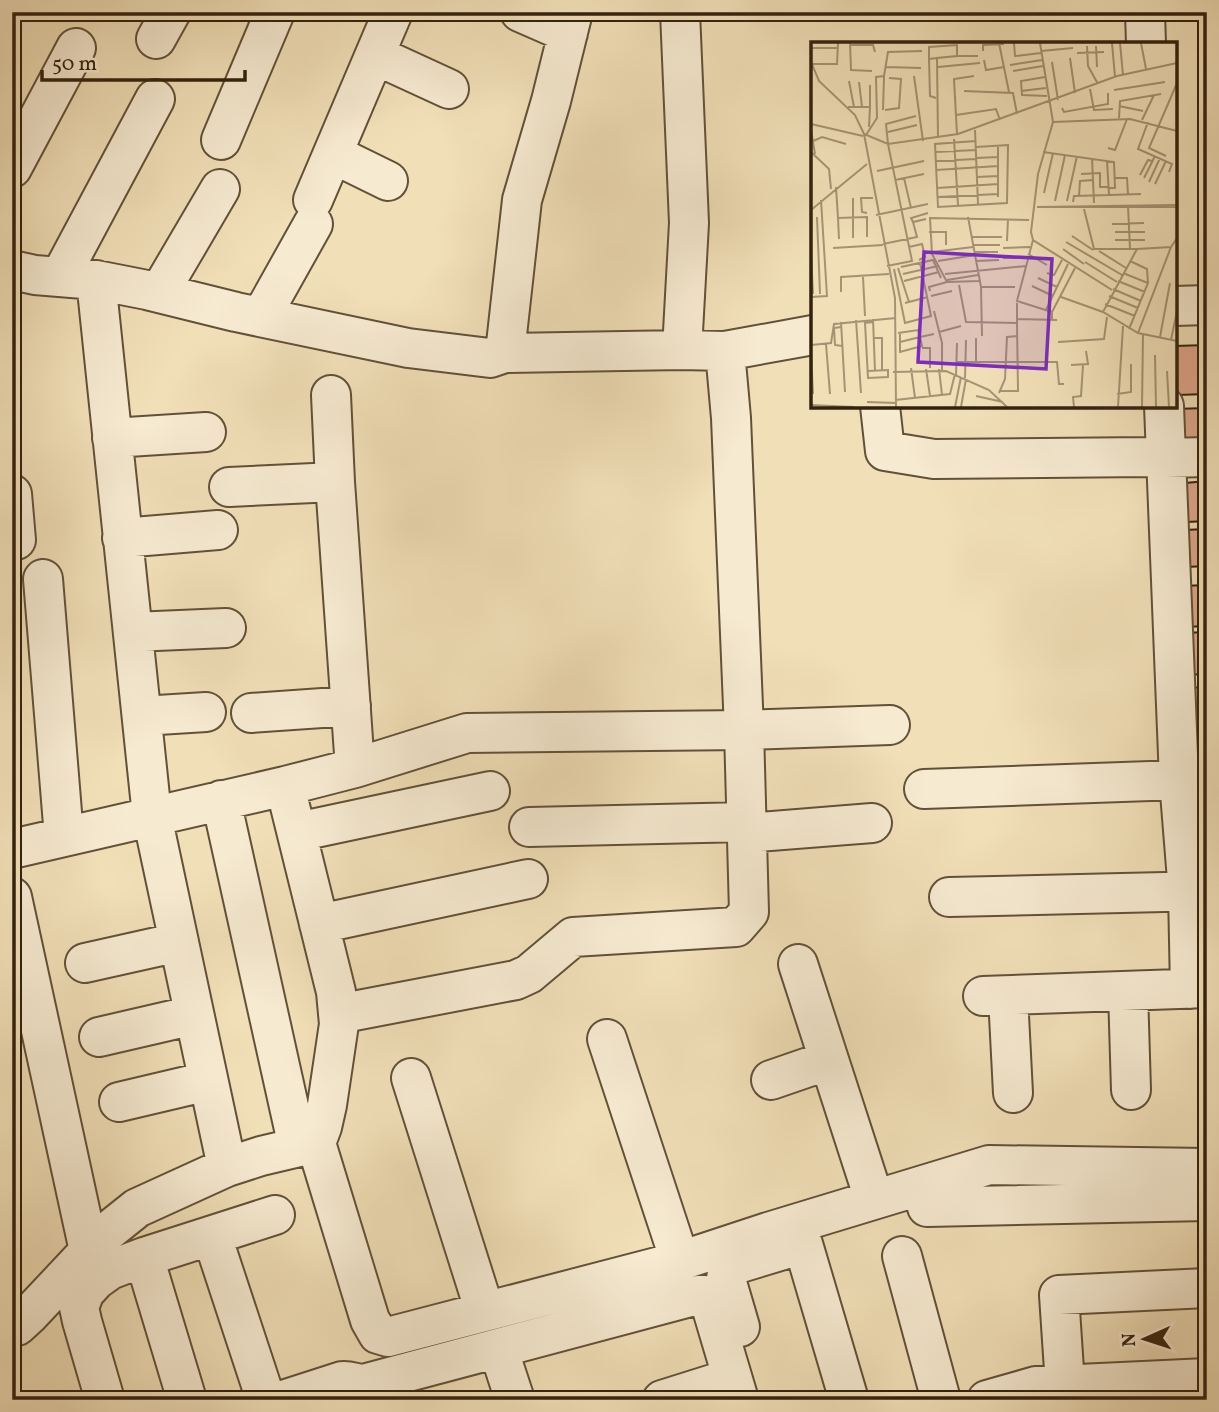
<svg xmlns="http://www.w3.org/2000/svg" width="1219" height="1412" font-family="Vollkorn,serif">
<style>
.building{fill:#dea68b;stroke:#33220d;stroke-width:2}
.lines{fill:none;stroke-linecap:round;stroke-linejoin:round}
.minor-casing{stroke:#625138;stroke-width:42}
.minor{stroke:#f6ead1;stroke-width:38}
.inset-road{fill:none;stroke:#a59374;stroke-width:2}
.view{fill:#7b2cbf;fill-opacity:0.15;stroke:#7b2cbf;stroke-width:3.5}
.inset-edge{fill:none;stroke:#33220d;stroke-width:3.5}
</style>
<rect width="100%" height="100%" fill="#f1dfb8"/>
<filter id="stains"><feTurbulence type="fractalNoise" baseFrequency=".00286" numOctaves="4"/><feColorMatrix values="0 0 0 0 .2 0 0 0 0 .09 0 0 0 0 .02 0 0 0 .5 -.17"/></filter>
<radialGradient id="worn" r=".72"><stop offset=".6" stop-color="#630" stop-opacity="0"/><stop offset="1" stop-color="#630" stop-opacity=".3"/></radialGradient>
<path class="building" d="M1207,345V394L1177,395L1175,346Z
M1207,408V439L1176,441L1174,409Z
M1207,481V521L1187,522L1185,483Z
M1207,529V566L1186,567L1184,530Z
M1207,585V626L1184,627L1182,586Z
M1207,632V674L1184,675L1183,633Z
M1207,687V730L1187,731L1186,688Z
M1207,794V832L1199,833L1197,795Z"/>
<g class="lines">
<defs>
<path id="minor" d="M520,12L568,33
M680,12L689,223L682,350
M1145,12L1146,44
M156,39L171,12
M375,55L449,89
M221,140L275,12
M333,154L388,181
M12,168L76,48
M313,200L393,12
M12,270L35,275L96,280L147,290L236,312L408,348L490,358L505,353L522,200L551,101L573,12
M60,277L155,99
M96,280L152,816L227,1167
M159,293L220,189
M1175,306L1207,305
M261,317L313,224
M725,351L813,335
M880,406L885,451L934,459L1148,457L1166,458L1207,457
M1164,406L1179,780L1188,892L1190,989
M112,438L206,432
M229,487L335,482
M12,494L16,540
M122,538L218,530
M43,579L64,837
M133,632L226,628
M251,713L351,706
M142,716L206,712
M355,768L467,733L744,730L890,725
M285,786L336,992L339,1024L327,1105L322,1127L316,1143L370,1320L378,1334L388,1337L680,1261L768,1232L989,1165L1207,1168
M924,789L1179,780
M221,800L298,1147
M529,827L746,822
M297,832L490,791
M747,833L872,823
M12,849L285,786L355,768L335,482L331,395
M12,897L89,1251
M949,897L1207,891
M319,924L528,879
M85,963L179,942
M798,964L874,1199
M1128,991L1131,1090
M983,996L1207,988
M1008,996L1013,1093
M338,1014L516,980L529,974L573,937L736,927L749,912L744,730L731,418L725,351L682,350L505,353
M99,1037L194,1015
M607,1039L680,1261
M411,1078L485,1312
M771,1080L829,1060
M119,1102L208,1081
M927,1207L1207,1201
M212,1236L266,1400
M902,1256L941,1400
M144,1257L187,1400
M12,1327L17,1326L29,1315L107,1232L137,1208L227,1167L261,1156L316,1143
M740,1327L726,1279C727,1270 730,1268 737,1264L803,1244L849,1400
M498,1348L515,1400
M1065,1385L1059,1295L1207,1288
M1036,1386L1207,1378
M105,1400L82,1321L79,1307L85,1292L96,1280L110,1270L144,1257L275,1215
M283,1400L342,1381C350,1380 356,1384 363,1384L698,1295H704L709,1299L739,1400
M662,1400L732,1378
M987,1400L1036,1386L1040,1400"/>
</defs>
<use href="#minor" class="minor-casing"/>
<use href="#minor" class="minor"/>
</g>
<g transform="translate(811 42)">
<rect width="366" height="366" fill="#f1dfb8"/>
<path class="inset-road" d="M39,1L40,28L61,29M188,1L198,50M203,1L204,14L230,11M229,1L242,80L227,132L220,190L222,198L301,248M301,1L304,35M309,1L312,33M330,1L335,27M39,3H62L64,10M276,4L277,24L287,42M285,4L286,25M0,6H26M172,9V3L193,2M230,9L262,6M266,11L293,10M145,14H167M126,16L118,17V5L146,3V14L126,16L127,96M259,16L264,51M118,17L119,54L125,56M173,18L175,28L193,25M0,20L8,39L44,73L53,92L77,102L147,92L306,34L366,21M241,20L247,58M0,22H26L27,1M199,23L231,18M75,25L110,26M127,25L169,21M202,29L232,24M103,34L112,99M234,35L210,39L211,53L236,54M38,39L43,65M48,40L51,65M59,43V65M279,47L283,68L302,67M303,48L354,40M153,49L202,51L206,72M210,49L235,46M308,64L332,69M37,65H59L58,85M251,66L253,70L297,62V51M72,68L73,35M74,68L88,66L90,37L78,36M145,73L185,67L189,78M308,76L309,59L350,52M331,78L343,53M242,80L319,77L366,89M337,80L327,107L361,122L358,130M0,82L52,94M0,88L4,112M164,88L167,162M77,90L106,83M53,92L84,256L85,365M146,92L143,37L163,34M55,93L66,76L65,35L73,34L77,10L111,9M143,97L147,163M165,99L124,102L127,165L196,161L197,103L165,105M0,100L11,95L35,102M77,102L75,82L105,74M297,106L304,108L316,77M0,110L18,127L20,147M124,110L165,108M232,110L303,120L304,146H297M355,114L338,106L366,41M165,116L187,115M281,116L283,161M125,119L165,117M125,128L187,124M66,129L113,119M270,132L289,131V145H297M329,133L337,118L341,119M166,135L187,134M93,136L100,166M304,136H316L317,153M333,136L344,114M84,138L113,132M338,140L349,116M344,142L355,119M25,145L27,176L56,175V195M126,146L187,142M233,151L242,111M298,153L330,152M268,154L269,139L282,138M127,155L187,152M187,155V105M42,156V196M244,159L254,113M256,159L266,114M262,160L263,154L298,153L296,119M366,163L226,165H366M317,164L319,207M273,167L283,207H326L292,270M0,168L56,122M56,171L51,170L50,156H62M65,173L117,162M6,175L9,252M157,175L170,245H204M27,176L28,197M115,177L102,180L100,176L117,171M301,182L333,181M118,190H135V203M304,190H334M261,194L282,208M161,195H191M222,198L206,259L241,270V278M304,198H334M196,199L197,177M255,200L311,233M72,202L106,195L102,180M162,203H189M98,205L111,202L114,215L108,218M22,206L72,203M192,206L219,205M252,207L273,222M326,207L360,205L366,196M288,209L315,226M121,210L162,205M163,210H187M217,212L236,223M0,213L2,252M192,216L217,215M127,219L164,213M165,219L188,218M319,219L336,227L337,241M274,220L306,240M76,224L101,219L77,102M90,225L122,218L130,236M87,226L98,260M83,227L94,281L120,274L109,221M236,231L243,233L251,218M312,231L337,241L318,287M92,232L127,224M134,232L215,224M52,235L54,274M227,236L246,245M136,238L167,233M93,239L128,230M307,239L334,250M136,240L121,212L119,176L218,178M148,243L155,280L206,281V261M221,244L242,254M170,245L171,294M302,247L330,259M119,249L118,245L136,240L168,239M30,250V235L78,232M120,254L141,249M298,254L327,266M0,255L16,254L10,158M250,255L292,270L327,291L366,299M94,261L117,255M294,262L324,274M235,268L257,222M123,269L131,301V328M241,270L264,226M62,277L64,329M206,277L246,278M45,278L50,351M30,280L34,350M30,285L23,286L24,303L31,304M128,290L150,284M87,291L107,288L109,295L89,300M89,291V310L111,304L109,295L123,292M327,291L360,205M349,295L359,241M63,296H71V328M360,298L366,269M247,300L293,297L296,275M15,302L19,352M0,303L20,301L23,282L85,276M111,306H119V326M0,311L2,352M344,313L345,365M146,320H246L248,342H253M165,320V296M260,323L277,322L275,309M100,326L104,356M115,327L119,354M128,327L131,353M57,329L77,328V335L57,336L54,281L62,280M356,329L358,365M82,330L135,329L178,348L196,365M145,333L146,301M154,336L155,298M189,349H207L206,281M188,351L194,337L196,295L207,294M306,352L320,350V322M165,354L192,360M84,358L139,352L144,332M56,360L85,361M0,363L43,365M144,365L150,335M150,365L155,337M263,365L262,355L270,354L272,323M307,365L312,284M331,365L332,292"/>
<path class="view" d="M113,210L241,217L235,327L107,320Z"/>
<rect width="366" height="366" class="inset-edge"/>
</g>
<rect width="1219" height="1412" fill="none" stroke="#f1dfb8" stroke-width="42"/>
<rect x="14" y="14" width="1191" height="1384" fill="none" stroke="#33220d" stroke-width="3.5"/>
<rect x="21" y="21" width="1177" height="1370" fill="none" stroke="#33220d" stroke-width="2"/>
<g transform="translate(1145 1339) rotate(267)" stroke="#f6ead1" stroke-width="5" paint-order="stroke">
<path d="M0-5L12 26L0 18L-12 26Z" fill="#33220d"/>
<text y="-10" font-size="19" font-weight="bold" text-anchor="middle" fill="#33220d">N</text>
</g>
<path d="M42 70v10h203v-10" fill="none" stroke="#33220d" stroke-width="3.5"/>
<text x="52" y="70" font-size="21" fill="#33220d" stroke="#f6ead1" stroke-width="5" paint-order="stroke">50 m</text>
<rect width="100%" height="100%" filter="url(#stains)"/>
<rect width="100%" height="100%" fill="url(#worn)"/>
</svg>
